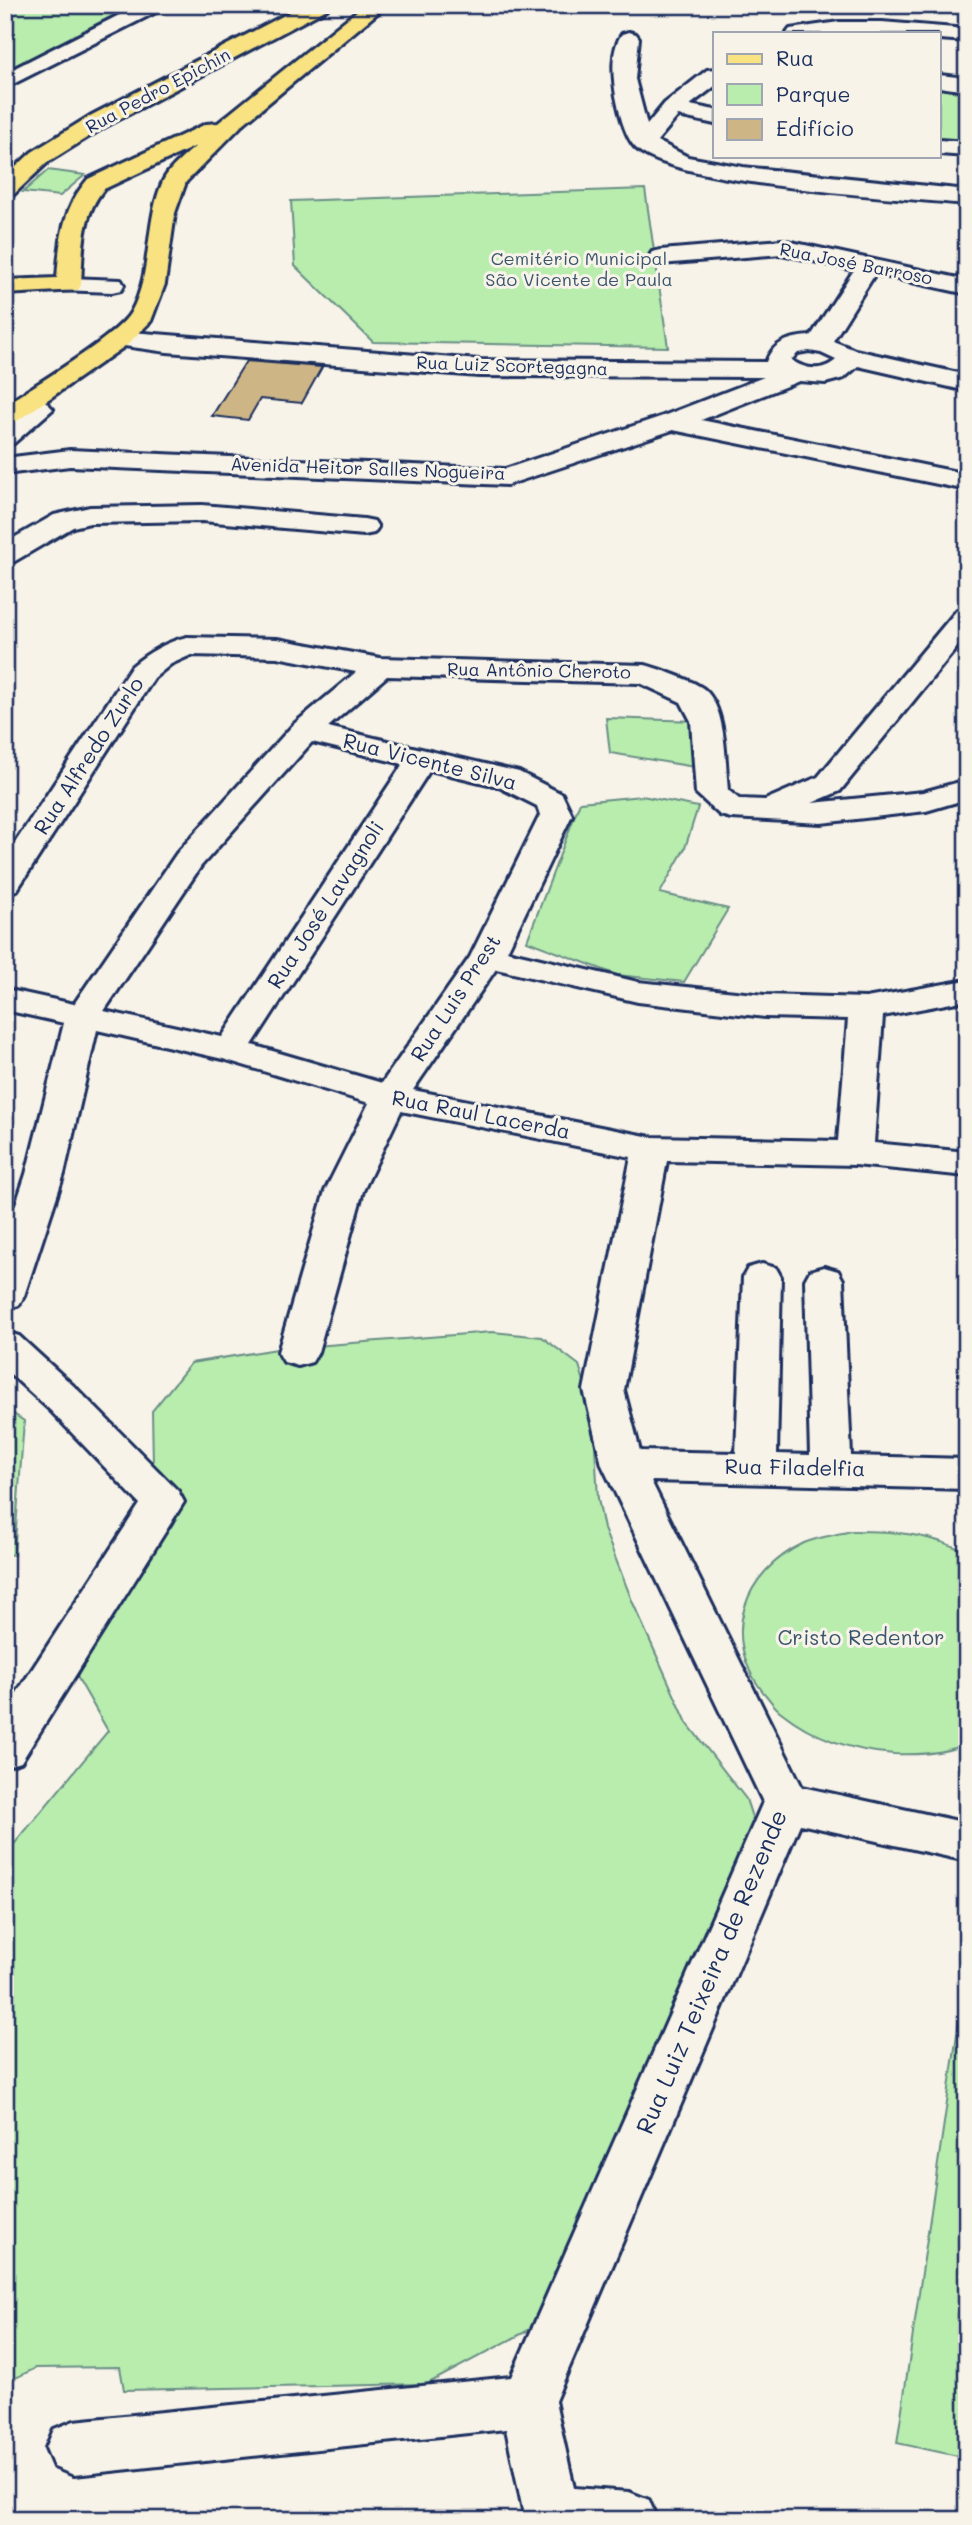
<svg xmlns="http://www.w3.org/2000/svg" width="972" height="2525" font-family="Mali,sans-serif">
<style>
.green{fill:#b8edae;stroke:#6a8e86;stroke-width:2}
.building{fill:#cdb585;stroke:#1b2f5e;stroke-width:2}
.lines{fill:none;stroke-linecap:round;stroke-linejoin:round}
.minor-casing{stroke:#1b2f5e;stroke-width:6}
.tertiary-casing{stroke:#1b2f5e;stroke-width:6}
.primary-casing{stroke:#1b2f5e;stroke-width:6}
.minor{fill:#f7f3e8;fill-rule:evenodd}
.tertiary{fill:#f7f3e8;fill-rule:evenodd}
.primary{fill:#f8e281;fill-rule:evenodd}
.labels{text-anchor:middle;stroke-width:6;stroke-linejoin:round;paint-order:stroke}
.far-street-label{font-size:18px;fill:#1b2f5e;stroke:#f7f3e8}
.far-park-label{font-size:18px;fill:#3a556e;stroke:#f7f3e8}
.street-label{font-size:21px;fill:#1b2f5e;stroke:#f7f3e8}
.park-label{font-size:21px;fill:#3a556e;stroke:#f7f3e8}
.near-street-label{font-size:24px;fill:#1b2f5e;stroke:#f7f3e8}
</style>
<rect width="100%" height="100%" fill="#f7f3e8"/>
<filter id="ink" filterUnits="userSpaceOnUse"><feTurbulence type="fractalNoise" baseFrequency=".0143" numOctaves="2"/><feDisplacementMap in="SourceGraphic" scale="14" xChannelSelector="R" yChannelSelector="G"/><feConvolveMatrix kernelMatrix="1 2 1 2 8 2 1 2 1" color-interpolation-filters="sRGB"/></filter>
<g filter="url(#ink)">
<path class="green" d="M16,5H134L5,71V15Z
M939,88L967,91V143L939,142Z
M48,170L85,175L60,196L23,192Z
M645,189L668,347L373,342L295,266L291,201Z
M606,718L697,721L701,768L610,753Z
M642,796L698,807L685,848L660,893L728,909L684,982L617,975L527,941L580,802Z
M492,1332L542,1337L579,1365L593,1411L598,1499L604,1529L633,1603L687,1723L746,1799L768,1866L557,2315L427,2384L124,2390L120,2367L36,2368L5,2383V1855L108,1731L71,1666L154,1517L152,1411L191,1363L277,1349Z
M5,1408L24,1421L14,1555L5,1554Z
M851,1531C892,1531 930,1533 967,1553V1743C946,1754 917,1755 894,1754C852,1751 814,1738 781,1712C774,1707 769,1698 763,1692C720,1637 743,1572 804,1543C818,1537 836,1535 851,1531Z
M967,1966V2458L897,2443Z"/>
<path class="building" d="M246,361L322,367L302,403L260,399L248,420L212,416Z"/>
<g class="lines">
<defs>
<path id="minor" d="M839,22H882L967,29V41L939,39V33H787L790,29Z
M629,32L636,34L639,38L635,79L647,125L665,103L707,70L715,69V86L690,105L715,110V124L678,116L657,141L688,157L743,167L967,190V204C907,198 667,185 634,146C624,134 619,111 616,96C613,77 610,50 622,34Z
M939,75L967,78V91L939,87Z
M939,140L967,142V156L939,154Z
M782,240L967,280V294L875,274L833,341L855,350L967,375V391L858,366L844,378L825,383L799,381L701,420L967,474V490L673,430L507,485L70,466L5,474V458L70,450L505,469L663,416L764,377L479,376L167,352L110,344L106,339L110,334L119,331L479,360L766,362C773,342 790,337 811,336L854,270L782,254L661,264L652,262L649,257L652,252L661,250ZM809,351L821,353L836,360C822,372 806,370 791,360L798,353Z
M69,278L121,280L124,285L121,290L112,292L60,290L57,285L60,280Z
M30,393L39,395L53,409L14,443L5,445V424L24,409L17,401L21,395Z
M202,505L364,519L374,521L378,527L374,533L364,535L202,521L90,523L73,527L15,561L5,563V543L54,515L90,507Z
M967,607V635L840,791L812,803L923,792L967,780V799L926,811L821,823L731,818L720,815L696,793L691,721L681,702L640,683L387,676L328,727L519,772L562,794L572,815L507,951L638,982L765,995L866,998L967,980V1000L883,1016L874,1143L967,1152V1176L855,1165L667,1161L624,1390L640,1451L736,1453L743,1277L748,1268L762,1264L776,1268L781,1277L777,1454L810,1455L805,1280L810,1271L824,1267L838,1271L843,1280L851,1456L967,1459V1489L651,1481L802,1787L967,1823V1861L800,1824L555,2401L574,2488L629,2492L649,2500L657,2520H525L506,2429L74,2475L54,2467L46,2448L54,2429L74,2421L511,2377L763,1802L602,1465L584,1390L631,1157L401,1111L363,1191L318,1352L312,1362L298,1366L284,1362L278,1352L325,1191L369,1103L223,1059L97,1030L64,1174L24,1296L19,1305L5,1309V1237L26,1174L64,1023L5,1010V989L74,1004L177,853L294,724L356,672L277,657L191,655L171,664L154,678L17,890L5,893V858L132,666C149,652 166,642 187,637L277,639L380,658L645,665C659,669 695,681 705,690C727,710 725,762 728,790L739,799L765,800L818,777L957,610ZM312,742L403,764L222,1037L104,1011L201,866ZM430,770L497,786L537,806L540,815L470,957L382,1083L252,1045ZM496,969L638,1002L765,1017L848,1019L838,1141L651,1137L413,1090Z
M5,1332L19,1336L78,1390L178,1491L184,1502L21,1762L5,1767V1711L140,1504L50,1410L5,1369Z"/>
<path id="tertiary" d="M139,5H165L162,9L5,88V73Z"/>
<path id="primary" d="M304,5H330L327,9L106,126L48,162L13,195L5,197V177L32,152L90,116Z
M364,5H387L243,124L186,182L175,213L165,284L151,321L128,344L14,423L5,425V405C32,387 118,336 131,312C153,273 144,223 163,181C169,168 185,156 196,146L104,189C81,216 83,251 81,285L78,290L5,294V280L57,278C60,240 62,209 88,179L206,124L218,123Z"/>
</defs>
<use href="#minor" class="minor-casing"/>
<use href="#tertiary" class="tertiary-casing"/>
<use href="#primary" class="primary-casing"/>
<use href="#minor" class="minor"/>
<use href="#tertiary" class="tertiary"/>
<use href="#primary" class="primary"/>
</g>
</g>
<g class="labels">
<g class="far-street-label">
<text transform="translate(158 91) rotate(-28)" y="6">Rua Pedro Epichin</text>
<text transform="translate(856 264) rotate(11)" y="6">Rua José Barroso</text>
<text transform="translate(512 366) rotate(2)" y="6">Rua Luiz Scortegagna</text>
<text transform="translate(368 469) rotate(2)" y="6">Avenida Heitor Salles Nogueira</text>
<text transform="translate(539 671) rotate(1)" y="6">Rua Antônio Cheroto</text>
</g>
<g class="far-park-label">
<text x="579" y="265">Cemitério Municipal<tspan x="579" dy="21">São Vicente de Paula</tspan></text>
</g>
<g class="street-label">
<text transform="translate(89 756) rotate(-57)" y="7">Rua Alfredo Zurlo</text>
<text transform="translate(430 762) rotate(14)" y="7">Rua Vicente Silva</text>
<text transform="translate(326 905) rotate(-57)" y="7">Rua José Lavagnoli</text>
<text transform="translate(456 998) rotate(-57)" y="7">Rua Luis Prest</text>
<text transform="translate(481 1115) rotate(11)" y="7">Rua Raul Lacerda</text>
<text transform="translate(795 1468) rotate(1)" y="7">Rua Filadelfia</text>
</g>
<g class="park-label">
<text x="861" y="1645">Cristo Redentor</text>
</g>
<g class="near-street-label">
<text transform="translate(712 1972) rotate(-67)" y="8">Rua Luiz Teixeira de Rezende</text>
</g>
</g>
<rect width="972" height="2525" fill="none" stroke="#f7f3e8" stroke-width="28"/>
<rect x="14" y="14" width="944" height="2497" fill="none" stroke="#1b2f5e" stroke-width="2.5" filter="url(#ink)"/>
<rect x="713" y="32" width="228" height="126" fill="#f7f3e8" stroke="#9fa5b1" stroke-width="2"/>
<rect x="727" y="54" width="35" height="10" fill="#f8e281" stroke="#9fa5b1" stroke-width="2"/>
<text x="776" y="66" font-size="21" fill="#1b2f5e">Rua</text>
<rect x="727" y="84" width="35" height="21" fill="#b8edae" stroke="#9fa5b1" stroke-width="2"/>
<text x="776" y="102" font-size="21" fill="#1b2f5e">Parque</text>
<rect x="727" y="119" width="35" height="21" fill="#cdb585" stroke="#9fa5b1" stroke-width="2"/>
<text x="776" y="136" font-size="21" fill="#1b2f5e">Edifício</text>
</svg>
